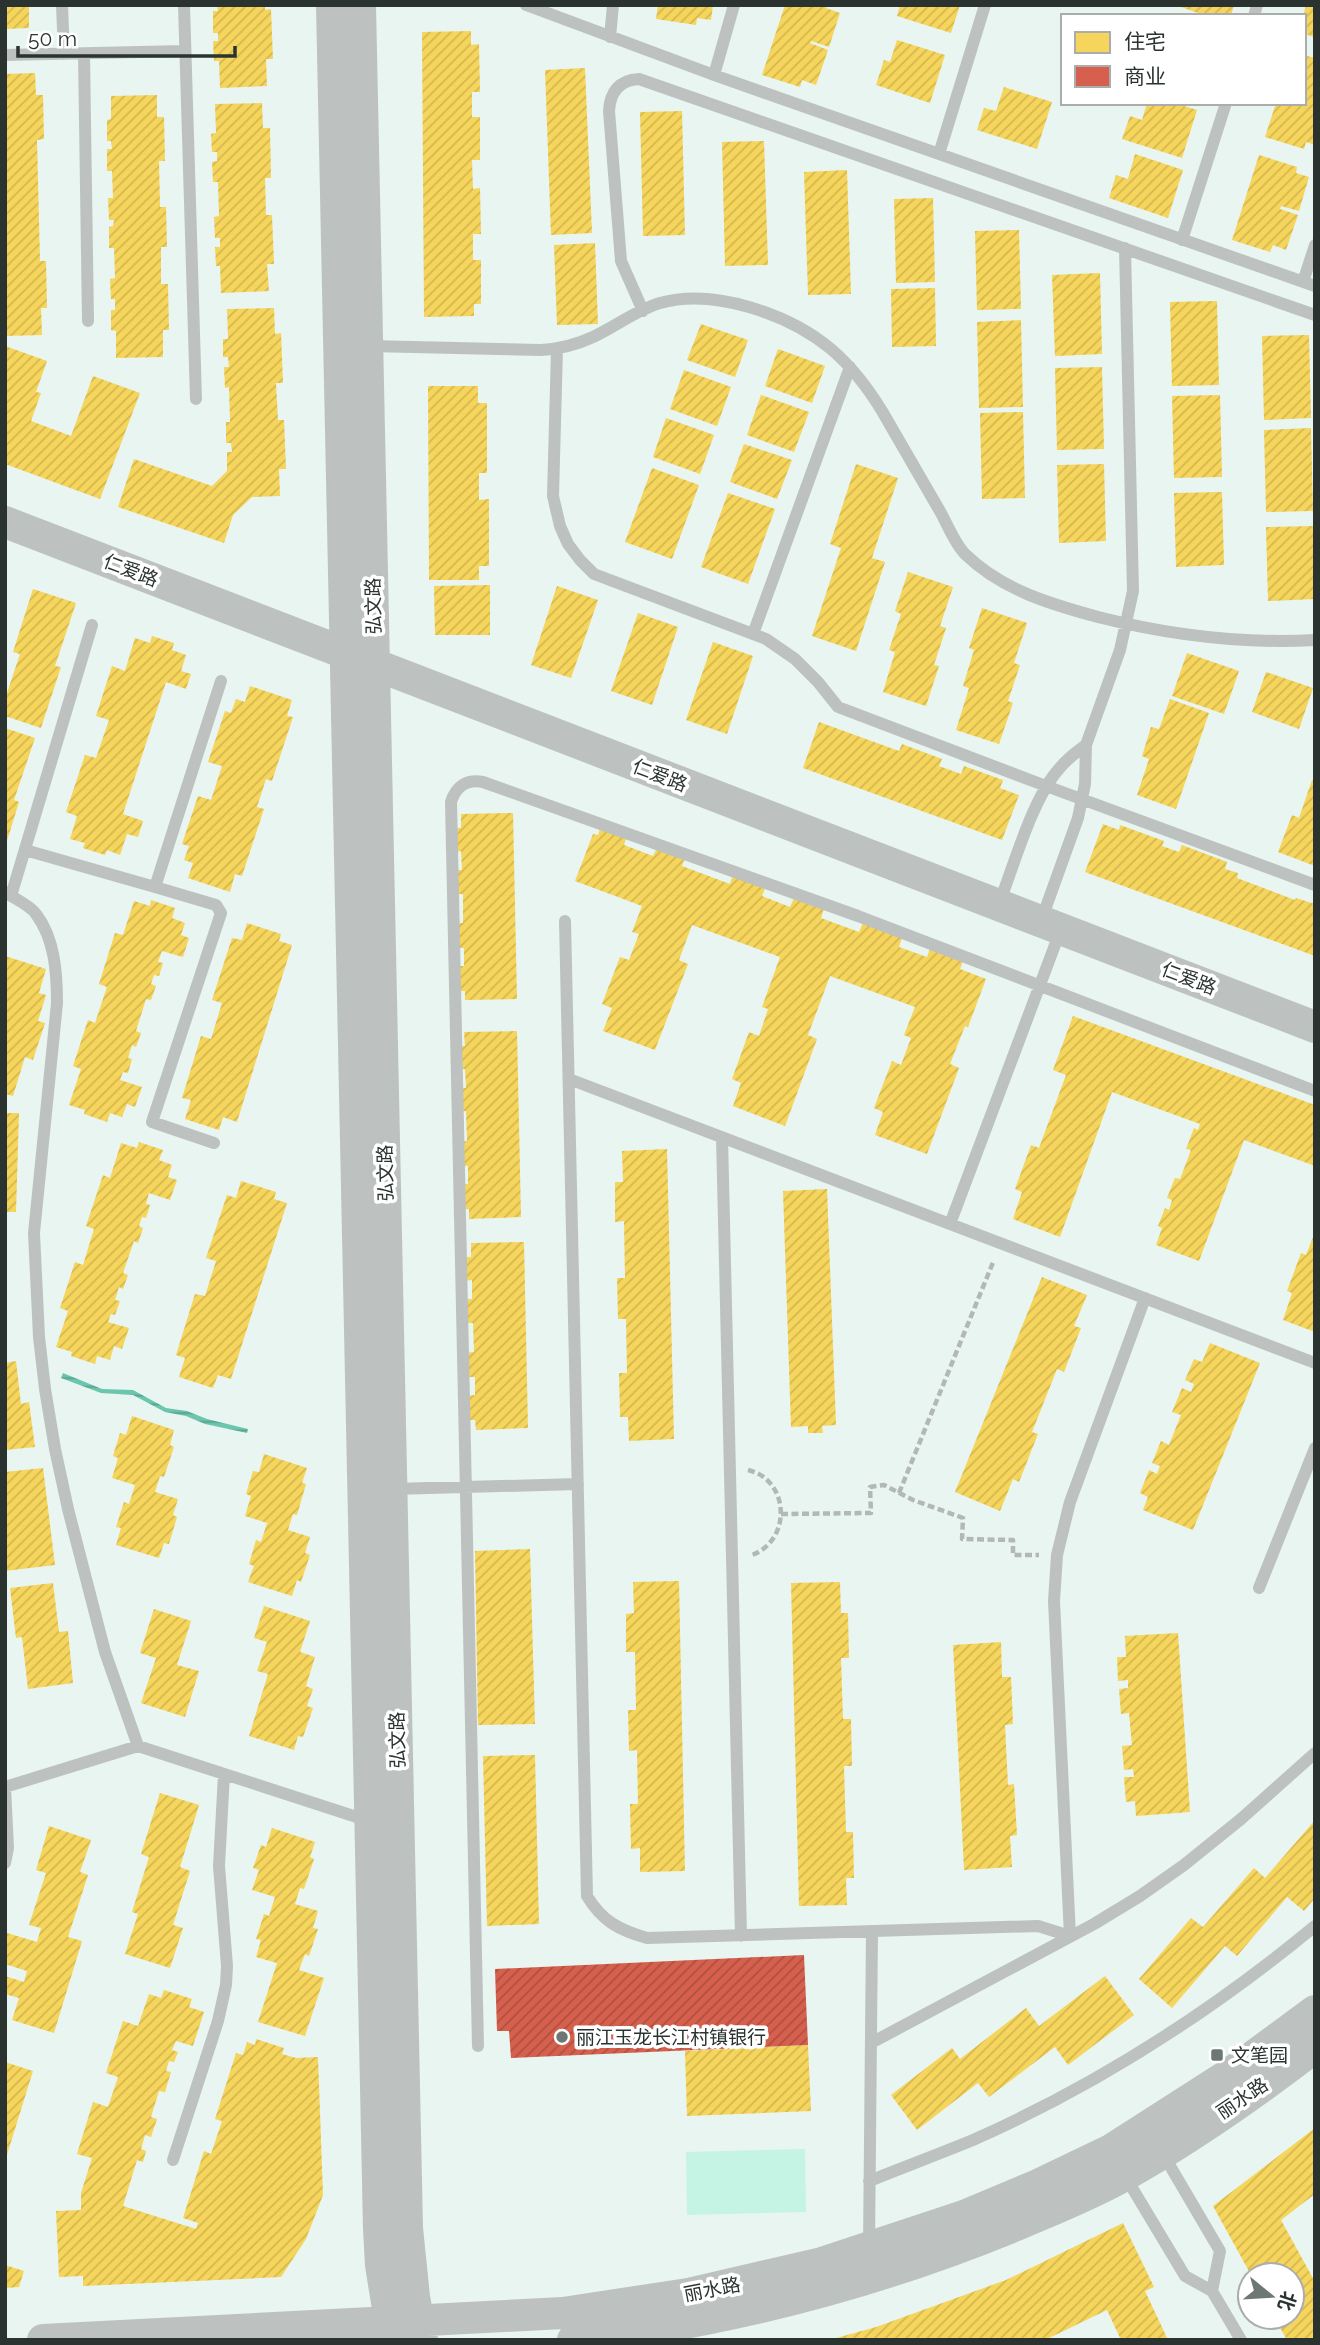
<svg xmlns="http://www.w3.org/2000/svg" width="1320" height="2345" font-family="Raleway,'Noto Sans SC',sans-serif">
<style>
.garden{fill:#c5f3e4}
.water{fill:url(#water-rules)}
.homes{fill:url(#homes-hatch)}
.shops{fill:url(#shops-hatch)}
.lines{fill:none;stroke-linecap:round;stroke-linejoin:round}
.path{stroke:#b2b8b6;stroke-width:4.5;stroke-dasharray:7 3.5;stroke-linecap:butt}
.service{stroke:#bdc2c0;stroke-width:12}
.tertiary{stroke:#bdc2c0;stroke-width:32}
.poi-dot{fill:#6d7773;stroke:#fff;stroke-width:2.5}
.labels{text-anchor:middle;stroke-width:7;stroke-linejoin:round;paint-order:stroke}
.street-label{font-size:19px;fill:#2a332f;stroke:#fff}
.poi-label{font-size:19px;fill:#2a332f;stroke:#fff;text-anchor:start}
</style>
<defs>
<pattern id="water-rules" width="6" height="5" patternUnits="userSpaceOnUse" patternTransform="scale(1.75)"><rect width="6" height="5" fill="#6cc6ae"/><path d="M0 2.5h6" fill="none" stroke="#59a18e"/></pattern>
<pattern id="homes-hatch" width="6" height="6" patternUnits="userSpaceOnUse" patternTransform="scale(1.75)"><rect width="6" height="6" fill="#f6d55c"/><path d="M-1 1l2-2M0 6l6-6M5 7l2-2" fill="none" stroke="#d3b750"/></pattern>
<pattern id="shops-hatch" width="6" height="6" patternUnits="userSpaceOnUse" patternTransform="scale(1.75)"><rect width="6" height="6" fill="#d6604d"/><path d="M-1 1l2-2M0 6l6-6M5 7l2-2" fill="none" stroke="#ae5040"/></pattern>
</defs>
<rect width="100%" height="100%" fill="#e9f5f1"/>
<path class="garden" d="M805,2149L806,2212L687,2215L686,2152Z"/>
<path class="water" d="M63,1373L102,1389L133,1390L166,1408L187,1411L207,1419L248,1429L247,1433L205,1424L186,1416L165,1412L133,1395L101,1393L61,1378Z"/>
<path class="homes" d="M5,5H29V28L5,29Z
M217,5H265V10L271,9L273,59H266L267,86L220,88L219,61H214L213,41H218V33H213V11H218Z
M658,5H713L711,20L697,18L696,25L656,19Z
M785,5H827L826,8L840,13L829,47L811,41L810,43L828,50L816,85L802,80L800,87L762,75Z
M900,5H960L951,33L897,16Z
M1175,5H1234L1231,16H1207Z
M1306,5H1315V37L1304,34L1303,16Z
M471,31V45L479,44L480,92H472V117H480V160H472L473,189L480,188L481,234H473V260H481V304H474V316L424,317L422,32Z
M897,40L945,55L930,103L876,85L884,60L890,62Z
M1304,55L1315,58L1313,105L1315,145L1306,142L1304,149L1265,137L1276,103H1304Z
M585,68L592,233L551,235L545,70Z
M35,73L36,95H43L44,139L37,140L40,261H46L47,308H41L42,335L5,336V74Z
M1004,87L1052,102L1037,149L977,130L984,108L996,111Z
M157,95V117H164L165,161H159L160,207H166L167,247H161V284H168L169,330H163V357L116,358V331L111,330V310H115V299H111L110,279L115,278L114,248H109V227L113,226L114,220H109L108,198H113L112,171H107V149H112L111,141H107V120L111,119V96Z
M262,103L263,128H270L271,178H265L266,215H272L274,264H267L269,291L221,293L220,266H216L215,247H220V238H215L214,217L219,216L218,182H213L212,162L217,161V152H212L211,134L216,133L215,104Z
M1147,103H1174L1197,110L1182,158L1122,139L1130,116L1142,120Z
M682,111L685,235L643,236L640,112Z
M764,141L768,265L725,266L722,142Z
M1135,154L1183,170L1168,218L1109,198L1116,175L1128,179Z
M1259,155L1297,167L1296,173L1309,177L1299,211L1281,206L1280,209L1298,215L1286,250L1273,245L1270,252L1232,240Z
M847,170L851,294L808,295L804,172Z
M933,198L935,282L896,283L894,199Z
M1019,230L1021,309L977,310L975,231Z
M595,243L598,324L557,325L554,245Z
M1100,273L1102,354L1055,356L1052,275Z
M935,288L936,346L892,347L891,289Z
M1217,301L1219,385L1172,386L1170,302Z
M274,308L275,334L281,333L283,383H276L278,420H284L286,469H279L280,496L252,497L233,515L224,543L118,507L134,459L212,486L227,471V452H232L231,443H226V422H230L229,387L225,388L224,367H229L228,357H223V339H228L227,309Z
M1021,320L1023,407L979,408L977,322Z
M701,324L748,340L735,377L687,360Z
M1309,335L1311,418L1264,420L1262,336Z
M5,346L47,361L36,392L41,393L31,421L71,436L93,376L140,393L100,499L5,464Z
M778,349L825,366L812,403L765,386Z
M1102,367L1104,449L1057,450L1055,368Z
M684,370L731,387L717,426L670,409Z
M428,386H478V403H487V473H479V500L489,499V566H479V580H429Z
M761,395L809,412L794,452L747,435Z
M1220,395L1222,477L1174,478L1172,396Z
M1023,412L1025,498L982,499L980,413Z
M666,418L714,435L700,474L653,457Z
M1311,428L1313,511L1266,512L1264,430Z
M744,444L792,460L777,499L730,482Z
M856,464L898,478L872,558L885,562L856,651L812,636L841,548L830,544Z
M1104,464L1106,541L1059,543L1057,465Z
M652,468L699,485L672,559L625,542Z
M1222,492L1224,565L1176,567L1174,493Z
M728,493L775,509L748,584L701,567Z
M1314,526L1315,599L1268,601L1266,527Z
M908,572L953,587L940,626L946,628L934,665L939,666L926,706L883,692L895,652L889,650L901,614L895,611Z
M490,585V635H435L434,586Z
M557,586L598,600L571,678L531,665Z
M33,589L76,603L55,666L61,667L41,728L5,716V699L20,654L13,652Z
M982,608L1027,623L1014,663L1020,665L1008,701L1013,703L999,744L956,730L969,688L963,686L974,650L969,648Z
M638,613L678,627L652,705L611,691Z
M152,636L174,643L172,650L186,655L181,671L191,674L186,689L166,682L123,814L143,821L138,837L127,834L120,855L107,850L105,855L83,848L85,843L70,839L77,816L66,812L85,755L96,758L109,720L96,716L112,666L125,671L135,638L150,643Z
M713,642L753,656L727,734L686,720Z
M1187,653L1239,671L1224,714L1172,696Z
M1266,672L1313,688L1299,729L1252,712Z
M250,686L292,700L287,716L293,717L272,781L266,779L257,807L264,809L242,876L235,874L230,892L188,878L193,863L184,860L189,846L182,844L198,796L211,800L222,766L208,762L225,711L231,713L236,699L245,702Z
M1170,699L1209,713L1176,809L1137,795L1149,759L1142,756L1151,727L1159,729Z
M819,722L899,751L902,744L942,759L939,766L961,774L964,766L1003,780L1000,788L1019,795L1002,840L803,768Z
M5,728L35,738L14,800L19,802L6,844Z
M1312,780L1315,781V866L1278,852L1292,815L1299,818Z
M513,813L517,999L465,1000V991H456V966H464V948H455V923H463V894H454V870H462L461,851L453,852V828H461V814Z
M1103,824L1119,830L1120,825L1164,841L1162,846L1179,852L1182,845L1227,862L1225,869L1238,873L1237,878L1295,900L1296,898L1315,904V956L1085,872Z
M600,829L626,839L624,845L653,856L657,848L685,858L682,866L730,884L733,874L766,886L762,896L790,907L794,898L824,909L821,918L859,932L863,923L902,938L899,947L927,957L930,949L963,961L960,969L986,979L968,1027L965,1026L950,1064L959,1068L927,1154L875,1135L883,1112L874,1108L892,1061L901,1065L911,1038L904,1035L915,1007L830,976L808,1035L817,1039L785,1126L733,1106L741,1083L732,1079L749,1032L759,1036L768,1009L762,1007L780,957L692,925L679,960L688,964L655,1050L603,1031L612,1008L602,1004L620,957L629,960L639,934L632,932L642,906L575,881L593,834L598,835Z
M151,900L175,908L172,918L185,923L181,935L189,938L183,957L162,951L158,962L163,963L159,976L154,975L151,984L156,986L151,1000L146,999L136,1031L141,1033L136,1047L132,1045L128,1058L132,1059L128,1073L123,1072L120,1080L142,1087L135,1107L127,1104L122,1117L110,1113L107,1122L84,1114L85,1110L69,1105L81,1069L73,1066L88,1020L95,1023L107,987L99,984L115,933L123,935L134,901L150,906Z
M247,923L281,934L279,941L292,945L237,1122L223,1117L219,1130L185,1119L191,1100L182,1098L201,1036L211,1039L222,1003L212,1000L232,938L242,940Z
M5,956L46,969L39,993L46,995L38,1021L45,1023L33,1060L25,1057L13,1096L5,1094Z
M1073,1016L1315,1105V1166L1244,1140L1199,1261L1156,1245L1162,1228L1158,1226L1165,1208L1169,1210L1172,1200L1167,1198L1175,1178L1180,1179L1191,1150L1186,1149L1194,1128L1198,1130L1200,1124L1112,1092L1060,1237L1013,1219L1022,1192L1015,1189L1031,1145L1039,1148L1066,1075L1053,1070Z
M517,1031L521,1217L469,1219V1209H460V1184H468V1166H459V1142L467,1141L466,1111L458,1112V1088H466L465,1069H457V1046H465L464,1032Z
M5,1113H19L16,1212H5Z
M139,1142L163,1150L159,1160L172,1165L168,1177L177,1180L170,1200L149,1193L146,1204L150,1205L146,1218L142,1217L139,1226L143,1228L138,1243L134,1241L123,1273L128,1275L123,1289L119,1287L115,1300L120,1301L115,1315L111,1314L108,1322L129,1328L122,1349L114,1346L110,1360L97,1356L95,1364L71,1356L72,1352L56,1347L68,1311L60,1308L75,1262L83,1265L94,1229L86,1226L103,1175L110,1178L121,1143L137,1148Z
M667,1149L674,1439L629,1441L628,1417H620L619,1373H627L626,1319H618L617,1278H625L624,1221L615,1222V1182H623L622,1151Z
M241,1181L276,1192L274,1199L287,1203L231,1379L218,1375L213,1388L179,1377L185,1358L176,1355L195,1294L205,1296L216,1261L206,1258L227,1195L236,1198Z
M827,1189L836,1425L822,1426L823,1433H808V1426L791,1427L783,1191Z
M1315,1232V1332L1283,1320L1292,1293L1287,1291L1301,1253L1306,1255Z
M524,1242L528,1428L476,1430L475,1420H467L466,1396L475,1395V1377H466L465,1353L474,1352L473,1323H465L464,1299H472V1280L464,1281L463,1257H471V1243Z
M1042,1277L1087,1295L1074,1326L1081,1328L1064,1372L1057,1369L1032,1432L1038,1434L1019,1482L1013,1479L1000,1511L955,1492Z
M1210,1343L1260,1363L1193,1530L1143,1510L1148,1497L1140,1493L1149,1470L1157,1474L1160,1466L1152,1463L1161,1441L1169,1445L1181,1415L1172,1412L1182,1388L1191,1392L1194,1384L1185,1380L1194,1359L1202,1362Z
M16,1361L21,1404L29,1402L35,1447L5,1450V1363Z
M132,1416L174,1430L170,1445L174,1447L164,1477L160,1476L155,1492L178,1499L173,1515L177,1517L169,1544L164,1543L159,1558L116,1545L121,1528L116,1527L124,1502L129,1504L135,1485L112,1478L118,1458L113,1456L120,1433L126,1435Z
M264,1454L307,1468L302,1483L306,1484L297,1515L293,1514L288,1530L310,1537L305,1553L310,1555L301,1582L297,1580L292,1596L248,1582L254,1566L249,1564L256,1540L261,1542L267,1523L245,1516L251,1496L246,1494L253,1471L259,1472Z
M43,1468L55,1565L5,1571V1472Z
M530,1549L535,1724L478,1725L475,1551Z
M679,1581L685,1871L640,1872V1848L631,1849L630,1804H638L637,1750L629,1751L628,1710H636L635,1652H626V1614L634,1613L633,1582Z
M840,1582L841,1613H848L849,1658H841L843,1719H851L852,1766H844L846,1832H853L854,1878H846L847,1905L799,1906L791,1583Z
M53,1583L59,1632L68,1631L73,1683L28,1689L22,1637L16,1638L10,1588Z
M264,1606L310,1621L300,1652L315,1657L306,1686L313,1689L307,1706L313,1708L303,1737L298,1736L294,1750L249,1736L268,1674L257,1671L267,1642L254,1638Z
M154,1609L191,1621L177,1665L199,1671L185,1717L141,1703L156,1658L140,1653Z
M1178,1633L1190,1812L1136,1816L1135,1801L1126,1802L1124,1777H1134L1133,1769L1124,1770L1122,1746L1132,1745L1129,1713L1121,1714L1119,1689L1128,1688V1680L1118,1681L1117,1657H1126L1125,1636Z
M1001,1642L1002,1677H1011L1013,1724L1005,1725L1008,1785L1014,1784L1017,1835L1010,1836L1012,1867L964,1870L953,1645Z
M535,1755L539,1924L487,1926L483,1756Z
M160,1793L199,1805L180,1867L190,1871L173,1925L183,1928L170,1968L125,1954L138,1914L132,1912L149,1857L141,1854Z
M1315,1820V1898L1304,1911L1287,1897L1237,1956L1225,1946L1172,2008L1139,1979L1191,1918L1203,1927L1254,1868L1265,1878Z
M49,1826L91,1840L80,1872L88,1875L68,1937L82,1941L54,2033L12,2020L19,1998L5,1994V1976L24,1982L27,1971L5,1964V1940L7,1933L37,1942L41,1928L29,1925L46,1873L36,1870Z
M272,1828L315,1842L310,1857L314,1859L304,1889L300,1888L295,1904L318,1911L313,1928L318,1929L309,1956L305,1954L299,1970L324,1978L305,2036L258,2022L277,1963L256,1957L261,1940L256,1939L264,1914L269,1916L275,1897L252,1890L259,1870L253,1868L261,1845L266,1847Z
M1105,1976L1134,2015L1068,2065L1055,2047L989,2097L978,2083L917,2130L891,2095L952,2048L960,2059L1026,2008L1039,2026Z
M164,1990L192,1999L189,2007L204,2012L193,2046L176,2041L172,2050L178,2052L174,2062L169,2061L166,2071L171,2072L165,2092L159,2091L151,2117L157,2119L151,2137L145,2135L141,2149L146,2151L143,2162L137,2160L123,2206L196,2229L198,2223L183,2218L204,2151L211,2154L222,2121L215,2119L236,2053L243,2055L247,2042L255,2045L256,2039L284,2048L282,2054L296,2058L318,2057L323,2195L306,2239L281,2277L83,2286V2276L59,2277L56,2211L81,2210V2193L92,2158L77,2154L93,2102L108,2107L118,2077L106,2073L123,2021L138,2026L149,1994L161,1998Z
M808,2045L811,2111L687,2116L685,2051Z
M5,2062L33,2071L6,2158H5Z
M1315,2128V2194L1281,2220L1315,2282V2340H1287L1274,2317H1292V2275H1251L1213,2206Z
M1123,2223L1154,2287L1145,2291L1168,2340H1121L1107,2310L1045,2340H829L876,2327L1006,2280Z
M5,2265L24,2271L19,2287L5,2288Z"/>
<path class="shops" d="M804,1955L808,2045L511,2058L509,2031H497L495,1969Z"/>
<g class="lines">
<path class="path" d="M748,1470C790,1480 792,1540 752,1555
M899,1493L994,1260
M781,1514L871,1513L870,1487L884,1485L913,1500L963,1518L962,1539L1013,1540V1555H1039"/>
<path class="service" d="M62,5L64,54
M184,5L196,399
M526,5L714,75L1315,286
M1254,16L1257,5
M610,37L613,5
M84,54L88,321
M5,55L185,51
M714,75L734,5
M939,154L985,5
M1182,240L1226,103
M1303,282L1315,245
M643,311L621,261L609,111C610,92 619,80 639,79L1315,315
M369,346L541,350C559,349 576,345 593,337C615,327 636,310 660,303C714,288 789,314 831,349C852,367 868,388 882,411C902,445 921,479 941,513C948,526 955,544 965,554C1002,590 1050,604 1098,617C1169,635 1242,644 1315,640
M557,349L553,496L560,526L568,544L580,560L594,574L766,639L795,659L818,682L838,707L1046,786L1315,885
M753,634L850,367
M25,850L155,887L221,681
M155,887L216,905L221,913L152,1122L214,1143
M5,892C15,899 30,905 36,914C55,939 57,974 57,1003L34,1233L39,1337L45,1389L55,1449L68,1509L105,1652L138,1746
M11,896L92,625
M999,904C1014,865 1032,800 1058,770C1066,760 1076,752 1086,745
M565,921L587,1896C602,1921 619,1930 647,1938L1038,1926L1070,1936L1054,1601L1057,1555L1070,1502L1145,1298
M1041,921L1078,818L1085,784L1086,745L1120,650L1133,591L1125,248
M569,1079L1315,1363
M722,1137L741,1936
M950,1224L1061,929
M393,1489L578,1484
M1259,1588L1315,1448
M5,1863L8,1848L5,1787L138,1746L369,1821
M871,2043L1094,1924L1140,1896L1184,1865L1241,1819L1315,1753
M478,2046L451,802C456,786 467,779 483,782L858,916L1315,1091
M1163,2154L1220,2251L1212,2291
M173,2160L218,2021L226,1985L227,1966L219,1866L224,1774
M1125,2176L1185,2276L1212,2291L1241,2340
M869,2181C904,2167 939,2154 973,2140C1095,2086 1212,2011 1315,1926
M869,2246L872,1931"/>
<path class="tertiary" d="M332,5L379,2229L381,2265L393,2340
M360,5L407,2228L414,2297L422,2340
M5,522L1315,1027
M43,2340L563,2313L688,2294L822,2263L964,2216L1038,2185L1111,2150L1228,2075L1315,2011
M573,2340C725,2322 873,2284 1014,2226C1051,2210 1090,2195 1125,2175C1191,2138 1255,2093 1315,2047"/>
</g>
<g class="poi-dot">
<circle cx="562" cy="2037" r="7"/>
<rect x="1210" y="2048" width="14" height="14" rx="3.5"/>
</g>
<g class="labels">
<g class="street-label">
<text transform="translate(131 570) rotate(21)" y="7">仁爱路</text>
<text transform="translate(373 606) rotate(-91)" y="7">弘文路</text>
<text transform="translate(660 775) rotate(21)" y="7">仁爱路</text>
<text transform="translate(1189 978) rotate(21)" y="7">仁爱路</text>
<text transform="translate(385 1173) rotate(-91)" y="7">弘文路</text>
<text transform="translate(397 1740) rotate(-91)" y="7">弘文路</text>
<text transform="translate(1242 2098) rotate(-34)" y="7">丽水路</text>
<text transform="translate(712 2289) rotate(-11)" y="7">丽水路</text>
</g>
<g class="poi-label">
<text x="576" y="2044">丽江玉龙长江村镇银行</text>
<text x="1231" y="2062">文笔园</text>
</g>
</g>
<rect width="1320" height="2345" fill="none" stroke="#2a332f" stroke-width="14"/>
<rect x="1061" y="14" width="245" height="91" fill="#ffffff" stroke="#aaadac" stroke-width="2"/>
<rect x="1075" y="32" width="35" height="21" fill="#f6d55c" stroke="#aaadac" stroke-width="2"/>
<text x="1124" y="49" font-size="21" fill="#2a332f">住宅</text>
<rect x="1075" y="66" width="35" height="21" fill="#d6604d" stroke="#aaadac" stroke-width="2"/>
<text x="1124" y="84" font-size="21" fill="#2a332f">商业</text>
<g transform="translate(1271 2296) rotate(108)"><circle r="33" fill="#ffffff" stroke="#aaadac" stroke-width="2"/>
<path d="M0-5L12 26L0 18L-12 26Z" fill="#6d7773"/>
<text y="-10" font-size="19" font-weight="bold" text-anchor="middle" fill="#2a332f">北</text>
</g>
<path d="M18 46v10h217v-10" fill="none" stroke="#2a332f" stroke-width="3.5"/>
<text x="28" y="46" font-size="21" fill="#2a332f" stroke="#ffffff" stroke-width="5" paint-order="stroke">50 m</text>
</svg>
